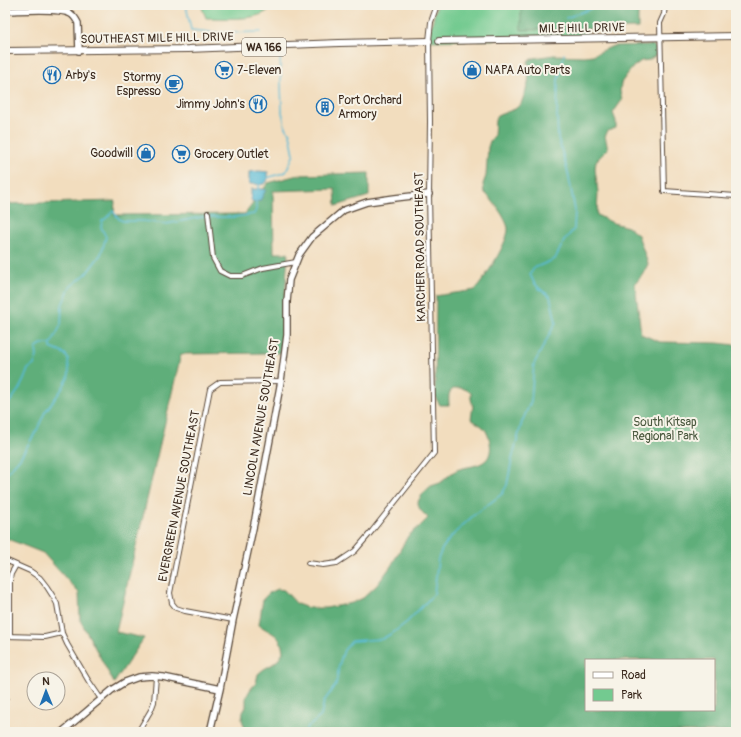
<svg xmlns="http://www.w3.org/2000/svg" width="741" height="737" font-family="Pangolin,sans-serif">
<style>
.green{fill:#73ca90;stroke:#577a57}
.forest{fill:#5eae7a;stroke:#4c6c4c;fill-rule:evenodd}
.water{fill:#58bbd6;stroke:#4a727a}
.lines{fill:none;stroke-linecap:round;stroke-linejoin:round}
.stream{stroke:#58bbd6;stroke-width:1.5}
.street-casing{stroke:#564536;stroke-width:6}
.secondary-casing{stroke:#564536;stroke-width:8}
.primary-casing{stroke:#564536;stroke-width:8}
.street{stroke:#fff;stroke-width:4}
.secondary{stroke:#fff;stroke-width:5.5}
.primary{stroke:#fff;stroke-width:6}
.labels{text-anchor:middle;stroke-width:4;stroke-linejoin:round;paint-order:stroke}
.shield{fill:#f7f3e8;stroke:#73665b;stroke-width:1}
.shield-label{font-size:11px;font-weight:bold;fill:#3b2a1e}
.street-label{font-size:12px;fill:#3b2a1e;stroke:#f7f3e8}
.poi-label{font-size:12px;fill:#3b2a1e;stroke:#f7f3e8;text-anchor:start}
.park-label{font-size:12px;fill:#4c5a40;stroke:#f7f3e8}
</style>
<rect width="100%" height="100%" fill="#f7f3e8"/>
<filter id="ink" filterUnits="userSpaceOnUse"><feTurbulence type="fractalNoise" baseFrequency=".025" numOctaves="2"/><feDisplacementMap in="SourceGraphic" scale="8" xChannelSelector="R" yChannelSelector="G"/><feConvolveMatrix kernelMatrix="1 2 1 2 8 2 1 2 1" color-interpolation-filters="sRGB"/></filter>
<filter id="wash" filterUnits="userSpaceOnUse"><feTurbulence type="fractalNoise" baseFrequency=".012" numOctaves="4" result="noise"/><feDisplacementMap in="SourceGraphic" scale="16" xChannelSelector="R" yChannelSelector="G"/><feGaussianBlur stdDeviation="0.9" result="paint"/><feColorMatrix in="noise" values="0 0 0 0 0 0 0 0 0 0 0 0 0 0 0 0 0 1.4 0 .05"/><feComposite in="paint" operator="in"/></filter>
<g filter="url(#wash)">
<rect width="100%" height="100%" fill="#f2ddbe"/>
<path class="green" d="M201,5H273C271,7 269,10 266,12C252,21 223,18 206,18Z
M437,5H586L587,38L429,41L430,31Z"/>
<path class="forest" d="M521,5H638V28L521,30Z
M653,45L656,48V55L649,60L641,61L633,67L626,76L621,83L620,91L622,100L613,113L616,121V128L608,131L605,136L608,149L596,161L595,169L598,192L597,215L613,223L628,227L638,235L648,264L643,274L635,284L641,334L660,342L717,343L736,345V732H245V728L242,720L243,712L246,707V697L250,690L256,683L258,674L264,669L273,664L279,659L283,652C281,634 272,634 259,625L263,599L269,593L278,589L284,590L297,604L308,608H326L352,603L363,598L377,585L391,566L408,536L419,527L428,518C424,514 418,509 418,503C418,498 427,489 431,486C434,485 437,484 440,483C446,479 450,473 457,470C466,466 479,467 486,460C494,452 490,436 484,428C481,425 475,422 471,419L473,406L471,399V393C466,388 455,385 450,392C448,395 449,401 449,405H440L436,399L435,393L436,297L435,296L475,290C484,280 509,241 508,228C506,218 492,199 484,192L483,184L486,176L488,147L490,141L494,136L495,120L499,115L515,109L521,104L528,84L529,73L528,61L534,58L554,55L584,56L593,55L613,46ZM586,660H714V710H586Z
M369,173V196L336,206L335,189L273,191L274,253H288L281,353L181,354L116,632L144,638L114,683L80,620L79,593L43,553L5,538V372L10,365L5,362V204L115,201L114,215L245,214L268,183L298,175Z"/>
<path class="water" d="M259,171L268,172C269,188 262,184 249,184V172Z
M251,189H263L266,190L260,201L253,202L251,200Z"/>
<g class="lines">
<path class="stream" d="M186,5L191,30L220,33L261,32
M566,18L590,9L594,5
M267,178L286,172L294,154L290,134L285,126L282,112L280,56
M258,191L260,183
M51,344L61,325L62,305L70,287L86,274L101,254L106,237L101,227L102,221C109,217 108,215 113,211L119,219L123,221H143L166,224L202,217H235L254,214L256,210V200
M5,408C16,394 22,387 28,369L34,365L37,356L36,349L41,344H51
M5,475L20,458L37,430L45,412L62,389L68,378L69,373L68,359L65,354L51,348V344
M306,732V729L321,716L324,701L336,685L339,665L344,650L352,641L382,639L394,632L407,622L434,594L438,559L442,549L450,538L462,526L474,515L502,494L507,485L512,459L522,422L531,401L534,364L556,322L550,296C540,290 534,285 530,274L534,268L555,259L564,241L574,229L575,210L568,173L558,138L557,116L558,80L562,66L564,54"/>
</g>
</g>
<g filter="url(#ink)">
<g class="lines">
<defs>
<path id="street" d="M665,5L664,14L660,23L664,191L736,196
M208,213L213,258L220,271L230,276H242L263,268L296,262
M5,560L30,571L40,578L47,587L54,598L57,604L62,633L67,644L88,680L101,699
M308,563L323,565L337,563L355,551L372,531L434,453L429,194L430,122L429,41L431,22L437,5
M233,620L185,611L176,608L172,603L170,593L210,389L220,382L281,381
M5,636L45,637L62,633
M10,636V579L11,574L16,565
M5,699L6,698
M138,732L151,710L154,702L156,677"/>
<path id="secondary" d="M5,11C20,11 59,7 71,14C74,16 76,19 78,23L79,51
M62,732L112,690L125,682L139,677L152,676L163,677L220,689
M210,732L220,689L233,620L255,519L281,381L287,335V302L289,280L299,255L312,237L344,210L367,202L395,198L429,194"/>
<path id="primary" d="M439,41L736,36
M5,51L188,49L339,43L429,41"/>
</defs>
<use href="#street" class="street-casing"/>
<use href="#secondary" class="secondary-casing"/>
<use href="#primary" class="primary-casing"/>
<use href="#street" class="street"/>
<use href="#secondary" class="secondary"/>
<use href="#primary" class="primary"/>
</g>
</g>
<defs>
<symbol id="supermarket-ring" viewBox="-11 -11 22 22"><circle r="9.5" fill="#f7f3e8" stroke="#1f6fb2" stroke-width="1.5"/><path d="M-6-5.5h2.5l.6 2H6L4.5 2H-2.5L-4.4-4H-6ZM-1.5 3.2a1.3 1.3 0 1 0 .1 0ZM3 3.2a1.3 1.3 0 1 0 .1 0Z" fill="#1f6fb2"/></symbol>
<symbol id="shop-ring" viewBox="-11 -11 22 22"><circle r="9.5" fill="#f7f3e8" stroke="#1f6fb2" stroke-width="1.5"/><path d="M-5-2.5h2.3a2.7 3.5 0 0 1 5.4 0H5L5.5 6h-11ZM-1.5-2.5h3a1.5 2.3 0 0 0-3 0Z" fill="#1f6fb2"/></symbol>
<symbol id="restaurant-ring" viewBox="-11 -11 22 22"><circle r="9.5" fill="#f7f3e8" stroke="#1f6fb2" stroke-width="1.5"/><path d="M-5-6h1v4h1v-4h1v4h1v-4h1v5L-1.5 .5V6h-2V.5L-5-1ZM5-6V6H3V1.5H1.5Q1.5-4 5-6Z" fill="#1f6fb2"/></symbol>
<symbol id="cafe-ring" viewBox="-11 -11 22 22"><circle r="9.5" fill="#f7f3e8" stroke="#1f6fb2" stroke-width="1.5"/><path d="M-5.5-4.5H6V0H3Q3 3.5 0 3.5H-2.5Q-5.5 3.5-5.5 0ZM3-3.2v2h1.7v-2ZM-6 4.5H4V6H-6Z" fill="#1f6fb2"/></symbol>
<symbol id="building-ring" viewBox="-11 -11 22 22"><circle r="9.5" fill="#f7f3e8" stroke="#1f6fb2" stroke-width="1.5"/><path d="M-4-6H4V6H1V3H-1V6H-4ZM-2.5-4.3h1.7v1.8h-1.7ZM.8-4.3h1.7v1.8H.8ZM-2.5-1h1.7V.8h-1.7ZM.8-1h1.7V.8H.8Z" fill="#1f6fb2"/></symbol>
</defs>
<g fill-rule="evenodd">
<use href="#supermarket-ring" x="214" y="60" width="20" height="20"/>
<use href="#shop-ring" x="462" y="60" width="20" height="20"/>
<use href="#restaurant-ring" x="42" y="65" width="20" height="20"/>
<use href="#cafe-ring" x="164" y="74" width="20" height="20"/>
<use href="#restaurant-ring" x="248" y="94" width="20" height="20"/>
<use href="#building-ring" x="315" y="97" width="20" height="20"/>
<use href="#shop-ring" x="136" y="143" width="20" height="20"/>
<use href="#supermarket-ring" x="171" y="144" width="20" height="20"/>
</g>
<g class="labels">
<rect class="shield" x="242" y="38" width="44" height="18" rx="3"/>
<g class="shield-label">
<text x="264" y="51">WA 166</text>
</g>
<g class="street-label">
<text transform="translate(582 28) rotate(-1)" y="4">MILE HILL DRIVE</text>
<text transform="translate(157 38) rotate(-1)" y="4">SOUTHEAST MILE HILL DRIVE</text>
<text transform="translate(420 247) rotate(-91)" y="4">KARCHER ROAD SOUTHEAST</text>
<text transform="translate(261 417) rotate(-80)" y="4">LINCOLN AVENUE SOUTHEAST</text>
<text transform="translate(179 496) rotate(-79)" y="4">EVERGREEN AVENUE SOUTHEAST</text>
</g>
<g class="poi-label">
<text x="237" y="74">7-Eleven</text>
<text x="485" y="74">NAPA Auto Parts</text>
<text x="65" y="79">Arby's</text>
<text x="161" y="81" text-anchor="end">Stormy<tspan x="161" dy="14">Espresso</tspan></text>
<text x="338" y="104">Port Orchard<tspan x="338" dy="14">Armory</tspan></text>
<text x="245" y="108" text-anchor="end">Jimmy John's</text>
<text x="133" y="157" text-anchor="end">Goodwill</text>
<text x="194" y="158">Grocery Outlet</text>
</g>
<g class="park-label">
<text x="665" y="426">South Kitsap<tspan x="665" dy="14">Regional Park</tspan></text>
</g>
</g>
<rect width="741" height="737" fill="none" stroke="#f7f3e8" stroke-width="20"/>
<rect x="585" y="659" width="130" height="52" fill="#f7f3e8" stroke="#aca397"/>
<rect x="593" y="672" width="20" height="6" fill="#ffffff" stroke="#aca397"/>
<text x="621" y="679" font-size="12" fill="#3b2a1e">Road</text>
<rect x="593" y="689" width="20" height="12" fill="#73ca90" stroke="#aca397"/>
<text x="621" y="699" font-size="12" fill="#3b2a1e">Park</text>
<g transform="translate(46 691) rotate(359)"><circle r="19" fill="#f7f3e8" stroke="#aca397"/>
<path d="M0-3L7 15L0 10L-7 15Z" fill="#1f6fb2"/>
<text y="-6" font-size="11" font-weight="bold" text-anchor="middle" fill="#3b2a1e">N</text>
</g>
</svg>
